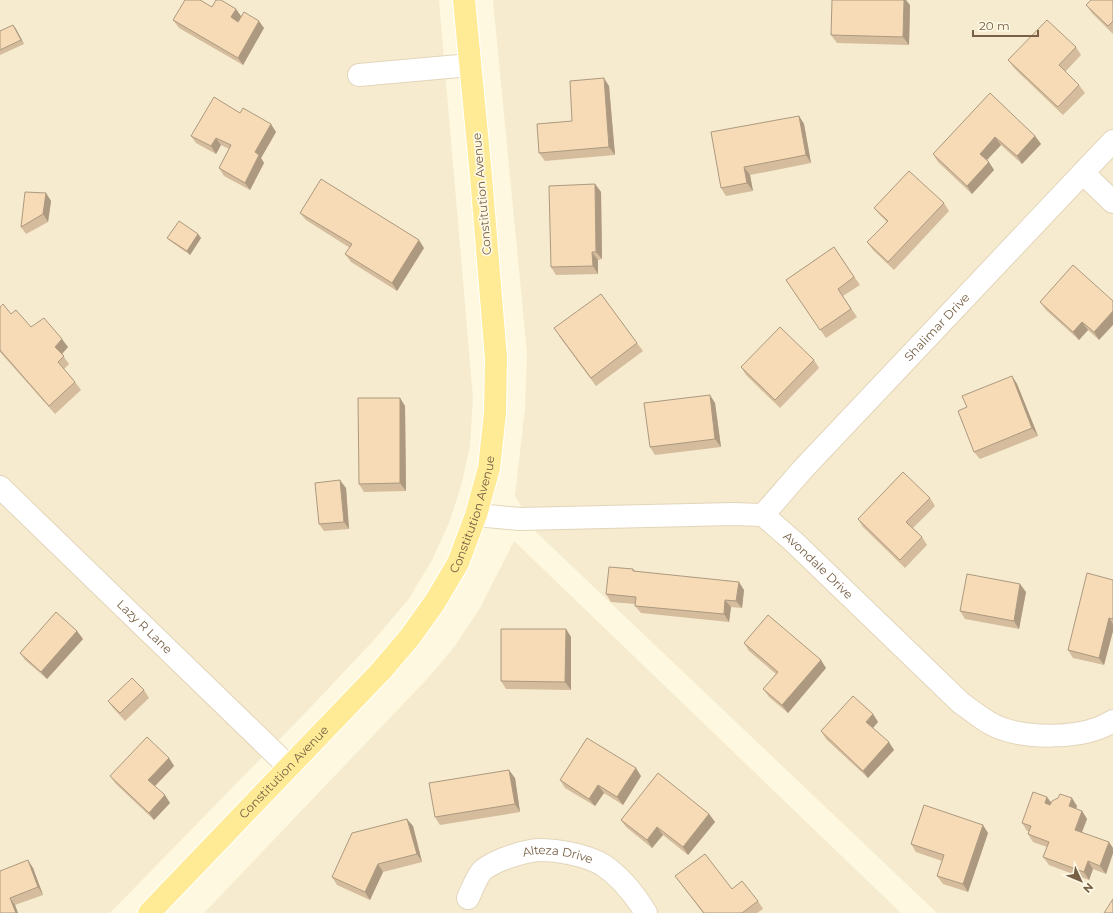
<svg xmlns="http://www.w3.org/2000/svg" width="1113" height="913" font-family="Montserrat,sans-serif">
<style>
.residential{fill:#f6ebce}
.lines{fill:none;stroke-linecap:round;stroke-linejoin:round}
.street-casing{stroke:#e3d5bb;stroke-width:24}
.primary-casing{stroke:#fff;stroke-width:24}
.street{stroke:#fff;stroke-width:22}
.primary{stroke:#ffeb96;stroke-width:22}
.wall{fill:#d4bc9d}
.shaded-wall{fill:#ac997f}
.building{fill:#f6dbb6;stroke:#ac997f}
.labels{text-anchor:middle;stroke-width:3.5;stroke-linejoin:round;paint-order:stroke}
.street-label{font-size:12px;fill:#776045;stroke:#fffae8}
</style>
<rect width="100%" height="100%" fill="#fef8e0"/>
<path class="residential" d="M0,0H439L473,398L470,446L461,486L449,523L431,562L408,600L373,641L310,708L110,913H0Z
M493,0H1113V913H937L536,532L515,496L525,408L527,353Z
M514,541L901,913H204L428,678L455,646L480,608Z"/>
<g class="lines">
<defs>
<g id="street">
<path d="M359,75L470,65"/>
<path d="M1083,173L1113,202"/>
<path id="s1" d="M0,487L289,767"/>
<path id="s2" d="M476,515L520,519L733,514L763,515L794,542L961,703C974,712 987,724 1003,729C1029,738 1073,738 1099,728C1104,726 1109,723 1113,721"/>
<path id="s3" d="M763,515L803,469L1113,141"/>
<path id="s4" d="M468,898C471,892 477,876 482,871C487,866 496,862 503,859C514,855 527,851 538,850C559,850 586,855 603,865C621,877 635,895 646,913"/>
</g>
<g id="primary">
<path id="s5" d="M149,913L381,671L410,637L435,602L458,563L476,515L489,468L495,413L496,358L481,176L464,0"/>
</g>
</defs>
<use href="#street" class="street-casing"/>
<use href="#primary" class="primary-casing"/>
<use href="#street" class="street"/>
<use href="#primary" class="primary"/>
</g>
<path class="wall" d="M1113,0V34L1092,13L1086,5Z
M910,5L909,45L837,43L831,35Z
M212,7L241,16L264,28L243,65L179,28L173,20Z
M13,25L16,29L24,44L0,55V31Z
M1076,47L1081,55L1065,72L1079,85L1085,93L1063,115L1014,68L1008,60Z
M609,86L615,155L545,161L539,153Z
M990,93L1035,136L1041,144L1022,164L1001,145L987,160L994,170L972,194L938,162L933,154Z
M240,113L276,132L261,158L264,163L250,190L224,176L219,168L229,149L221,145L216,154L196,143L191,136Z
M799,116L804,124L811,163L750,175L753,191L726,196L721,188Z
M595,184L601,192L602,259L598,260V274L556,275L551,267Z
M46,193L51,201L48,222L26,234L21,227Z
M944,203L949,211L894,270L873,250L867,242L887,222L880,215L874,208Z
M300,213L424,248L397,291L351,262L345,254L350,248L306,220Z
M198,234L201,238L190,255L170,241L167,238Z
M834,247L860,285L843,296L857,317L826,338L786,280Z
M1073,265L1099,340L1088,330L1079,340L1046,310L1040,302Z
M0,307L31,327L68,347L62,354L69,364L64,369L75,382L81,390L55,414L0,352Z
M559,336L637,343L643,351L596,386Z
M814,360L819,368L780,408L746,375L741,367Z
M1012,376L1017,384L1038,436L980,459L974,452L967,407Z
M400,398L405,406L406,491L364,492L359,484Z
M715,403L721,447L655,455L650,447Z
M346,488L349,529L324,531L319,524Z
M930,498L935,506L913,528L922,537L927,545L905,568L863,527L858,519Z
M633,569L635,571L744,590L742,608L731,607L729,622L641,613L635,606V604L611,602L606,594Z
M1113,580V631L1104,665L1073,658L1068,650Z
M1026,592L1019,629L965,619L960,611Z
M566,629L571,637V690L506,689L501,681Z
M77,631L83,639L47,679L25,660L20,653Z
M744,643L826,668L788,713L769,697L763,689L776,674L749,651Z
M144,690L149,698L125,721L113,708L108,701Z
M873,714L878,722L873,728L894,750L868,778L826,739L821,731Z
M169,758L174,766L155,786L170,803L154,820L116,784L110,776Z
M641,776L623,805L604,793L595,806L565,788L560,780Z
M515,778L520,812L440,825L435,817Z
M1051,802L1077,806L1076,809L1082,811L1087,819L1082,832L1113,848V853L1106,874L1093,869L1089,880L1049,865L1043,857L1047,847L1033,842L1028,834L1029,831H1027L1022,823Z
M709,814L715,822L688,855L663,835L652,848L626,827L621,820Z
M413,826L422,862L383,872L370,900L337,885L332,877Z
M988,833L968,892L943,884L937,876L942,861L916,852L911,844Z
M33,868L43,895L15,905L18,913H0V871Z
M675,876L732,889L758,901L763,909L757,913H703Z"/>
<path class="shaded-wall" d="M904,0H906L910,5L909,45L903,37Z
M236,9L241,16L236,25L231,17Z
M259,21L264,28L243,65L238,58Z
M13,25L16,29L24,44L21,40Z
M604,78L609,86L615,155L609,147Z
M799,116L804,124L811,163L806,155Z
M271,124L276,132L261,158L264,163L250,190L245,183L255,152Z
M1035,136L1041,144L1022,164L1017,156Z
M995,137L1001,145L985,162L980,154Z
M216,138L221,145L216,154L211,146Z
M989,162L994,170L972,194L967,186Z
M744,167L750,175L753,191L747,183Z
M595,184L601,192L602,259L596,252Z
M46,193L51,201L48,222L43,214Z
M198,234L201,238L190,255L187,251Z
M419,240L424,248L397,291L392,283Z
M592,252L598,260V274L593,266Z
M1113,311V325L1099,340L1094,332Z
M1082,322L1088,330L1079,340L1073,332Z
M62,339L68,347L61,355L55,347Z
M1012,376L1017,384L1038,436L1032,428Z
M710,395L715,403L721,447L715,439Z
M400,398L405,406L406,491L400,483Z
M340,480L346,488L349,529L344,522Z
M739,582L744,590L742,608L736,601Z
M1020,584L1026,592L1019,629L1014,621Z
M725,600L731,607L729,622L724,614Z
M1109,618L1113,624V631L1104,665L1099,658Z
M566,629L571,637V690L565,682Z
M77,631L83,639L47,679L41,672Z
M821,660L826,668L788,713L782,705Z
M873,714L878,722L872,729L866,722Z
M889,742L894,750L868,778L863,771Z
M169,758L174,766L154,787L148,780Z
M636,768L641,776L623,805L617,797Z
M509,770L515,778L520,812L515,804Z
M598,785L604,793L595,806L589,799Z
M165,795L170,803L154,820L149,813Z
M1047,797L1053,805L1051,810L1045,803Z
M1072,798L1077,806L1074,814L1069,806Z
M1082,811L1087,819L1080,837L1075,830Z
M709,814L715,822L688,855L683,847Z
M407,819L413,826L422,862L417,854Z
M983,825L988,833L968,892L963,884Z
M657,827L663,835L652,848L647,840Z
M1109,842L1113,848V853L1106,874L1100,866Z
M28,860L33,868L43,895L38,887Z
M1088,861L1093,869L1089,880L1084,872Z
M378,864L383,872L370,900L365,892Z
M10,898L15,905L18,913H16Z"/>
<path class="building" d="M185,0H200L212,7L216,0H221L236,9L231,17L238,22L244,12L259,21L238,58L173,20Z
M832,0H904L903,37L831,35Z
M1091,0H1113V21L1108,26L1086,5Z
M1047,20L1076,47L1059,65L1079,85L1058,107L1008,60Z
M13,25L21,40L0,50V31Z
M604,78L609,147L539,153L537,124L572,121L570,81Z
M990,93L1035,136L1017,156L995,137L980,154L989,162L967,186L933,154Z
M214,97L240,113L243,108L271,124L255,152L259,155L245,183L219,168L231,145L216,138L211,146L191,136Z
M799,116L806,155L744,167L747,183L721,188L711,132Z
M909,171L944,203L888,262L867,242L888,221L874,208Z
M321,179L419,240L392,283L345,254L352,244L300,213Z
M595,184L596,252H592L593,266L551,267L549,186Z
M25,192L46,193L43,214L21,227Z
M179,221L198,234L187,251L167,238Z
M834,247L854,277L838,289L851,309L820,330L786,280Z
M1073,265L1113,301V311L1094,332L1082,322L1073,332L1040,302Z
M601,294L637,343L591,378L554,328Z
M3,304L11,314L16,310L31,327L44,318L62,339L55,347L64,356L58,362L75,382L49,406L0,350V307Z
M780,327L814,360L775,400L741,367Z
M1012,376L1032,428L974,452L958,411L967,407L962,396Z
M710,395L715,439L650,447L644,403Z
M358,398H400V483L359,484Z
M903,472L930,498L906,522L922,537L900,560L858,519Z
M340,480L344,522L319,524L315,483Z
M609,567L633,569V571L739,582L736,601L725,600L724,614L635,606L636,597L606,594Z
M1087,573L1113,580V619L1109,618L1099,658L1068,650Z
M967,574L1020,584L1014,621L960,611Z
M56,612L77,631L41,672L20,653Z
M768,615L821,660L782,705L763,689L778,672L744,643Z
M501,629H566L565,682L501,681Z
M132,678L144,690L120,713L108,701Z
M853,696L873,714L866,722L889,742L863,771L821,731Z
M147,737L169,758L148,780L165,795L149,813L110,776Z
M587,738L636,768L617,797L598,785L589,799L560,780Z
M509,770L515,804L435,817L429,783Z
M658,773L709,814L683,847L657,827L647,840L621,820Z
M1033,792L1047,797L1045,803L1050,805L1052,801L1058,798L1060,794L1072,798L1069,806L1082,811L1075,830L1109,842L1100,866L1088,861L1084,872L1043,857L1049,842L1028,834L1031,826L1022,823Z
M924,805L983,825L963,884L937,876L944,855L911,844Z
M407,819L417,854L378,864L365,892L332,877L352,833Z
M705,854L732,889L742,881L758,901L742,913H704L675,876Z
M28,860L38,887L10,898L16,913H0V871Z
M1113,899V913H1104Z"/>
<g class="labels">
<g class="street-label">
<text transform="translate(482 194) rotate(-95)" y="4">Constitution Avenue</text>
<text dy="4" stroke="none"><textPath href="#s3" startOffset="256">Shalimar Drive</textPath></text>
<text dy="4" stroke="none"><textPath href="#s5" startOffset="519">Constitution Avenue</textPath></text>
<text dy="4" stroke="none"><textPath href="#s2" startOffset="362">Avondale Drive</textPath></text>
<text dy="4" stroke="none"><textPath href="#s1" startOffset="201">Lazy R Lane</textPath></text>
<text dy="4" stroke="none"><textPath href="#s5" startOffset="195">Constitution Avenue</textPath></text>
<text dy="4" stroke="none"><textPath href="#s4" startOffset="111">Alteza Drive</textPath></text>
</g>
</g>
<g transform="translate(1081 881) rotate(134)" stroke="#fffae8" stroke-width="3" paint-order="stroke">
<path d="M0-3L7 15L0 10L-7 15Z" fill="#776045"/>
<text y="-6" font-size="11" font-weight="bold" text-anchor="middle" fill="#776045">N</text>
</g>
<path d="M973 30v6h65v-6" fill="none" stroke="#776045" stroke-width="2"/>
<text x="979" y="30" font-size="12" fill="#776045" stroke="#fffae8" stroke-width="3" paint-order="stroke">20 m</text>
</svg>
